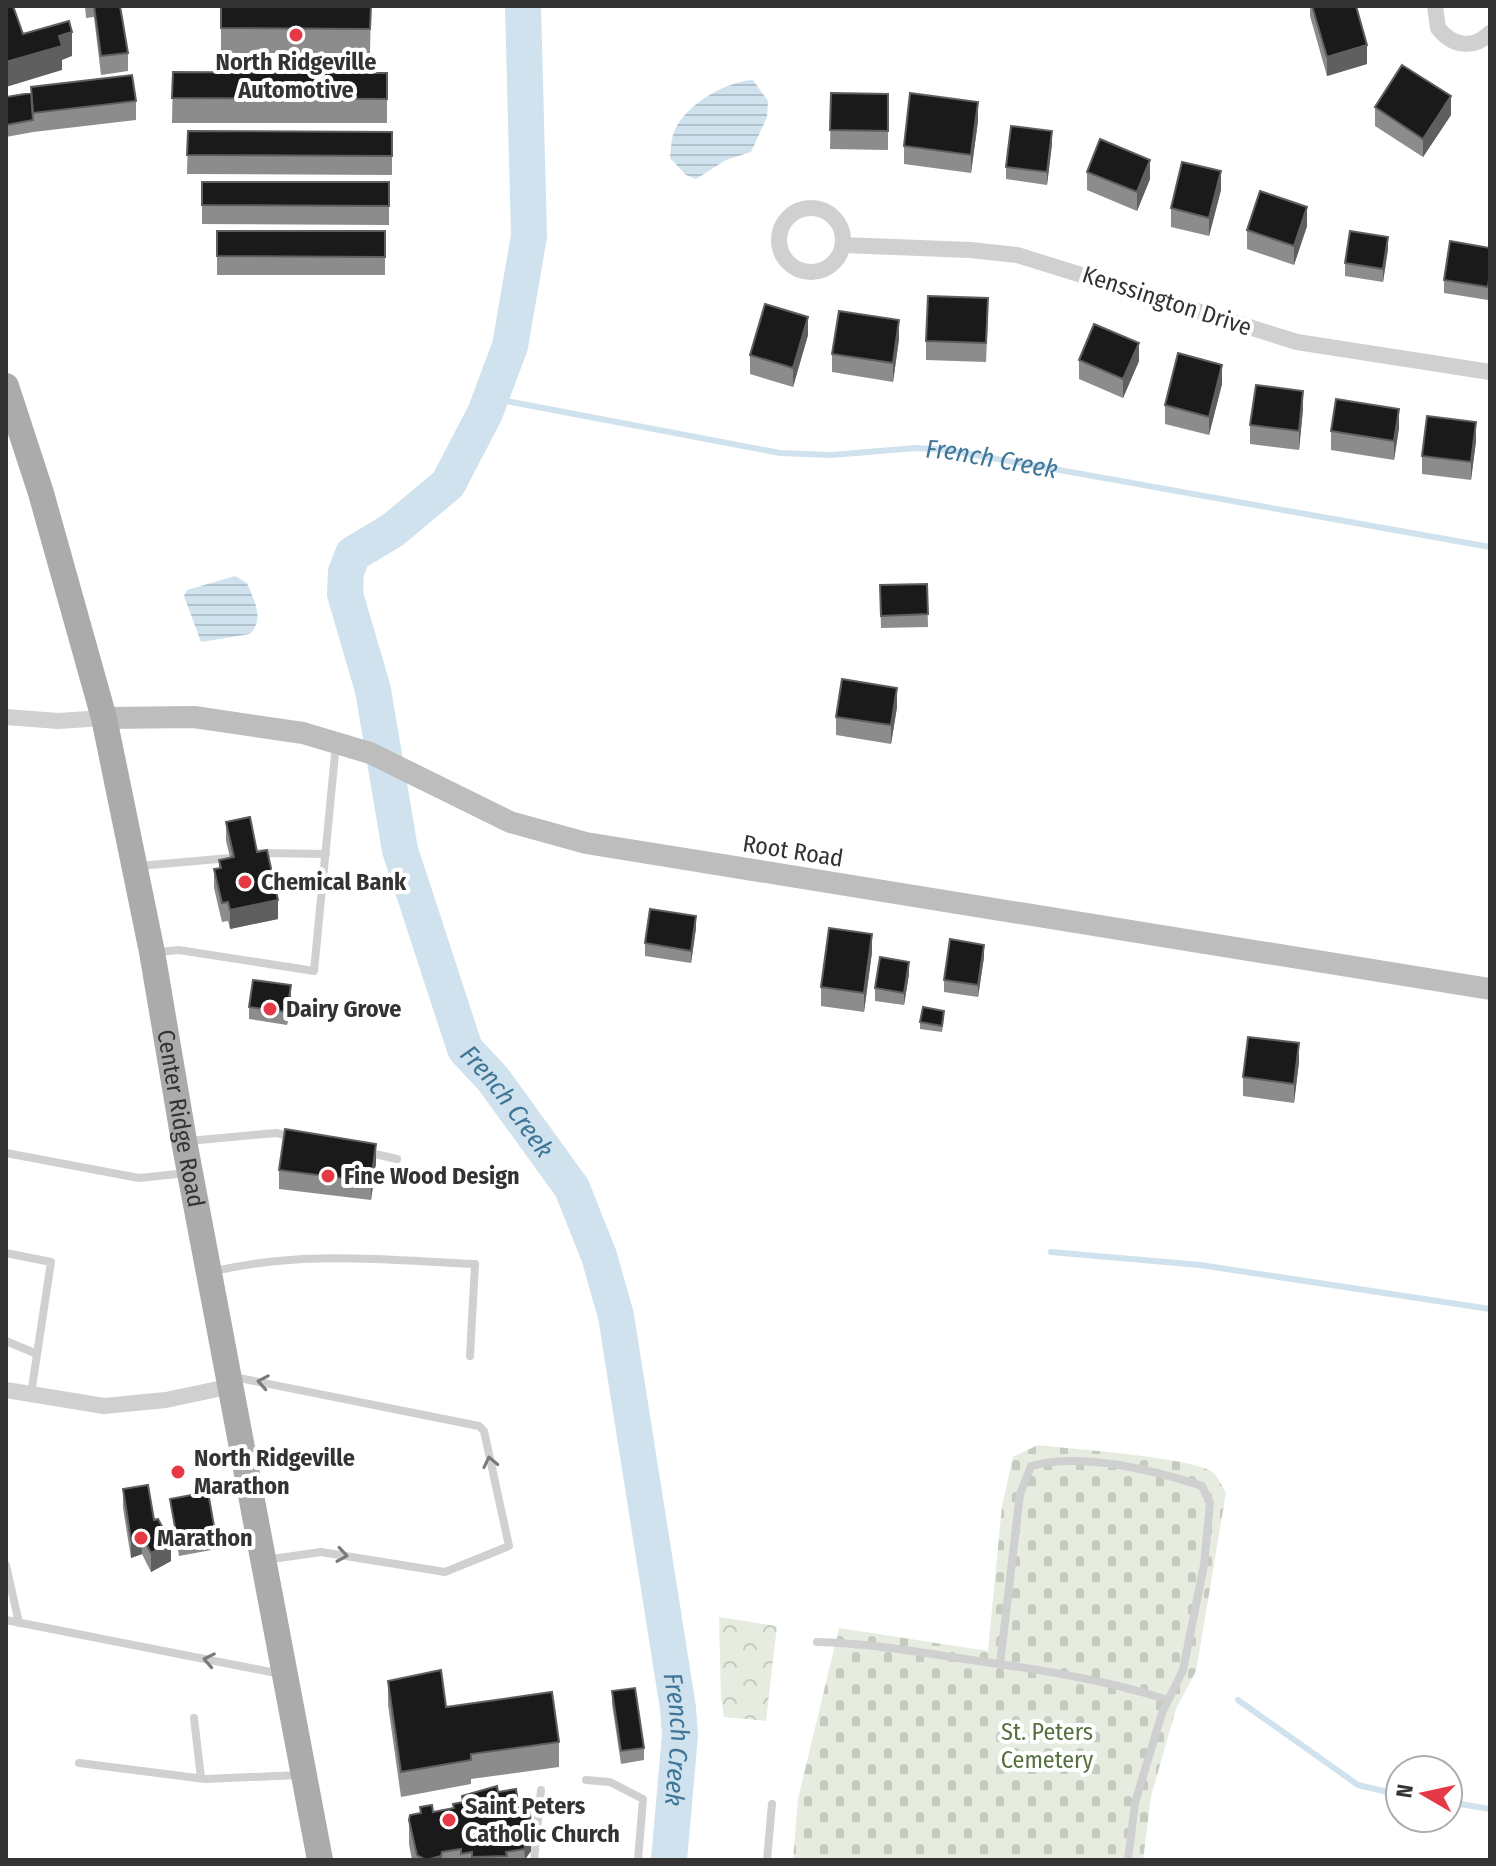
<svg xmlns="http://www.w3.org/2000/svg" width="1496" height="1866" font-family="'Fira Sans Condensed',sans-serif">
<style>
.forest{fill:url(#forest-crowns)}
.cemetery{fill:url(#cemetery-stones)}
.water{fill:url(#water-rules)}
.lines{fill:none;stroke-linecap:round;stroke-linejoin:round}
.stream{stroke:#cfe2ee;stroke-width:6}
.river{stroke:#cfe2ee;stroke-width:36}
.lane{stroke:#d0d0d0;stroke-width:8}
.street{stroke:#d0d0d0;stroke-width:16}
.secondary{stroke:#bdbdbd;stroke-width:22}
.primary{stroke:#ababab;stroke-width:26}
.wall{fill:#8c8c8c}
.shaded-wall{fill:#5f5f5f}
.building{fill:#1a1a1a;stroke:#5f5f5f;stroke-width:2}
.oneway{stroke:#7a7a7a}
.poi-dot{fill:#e63946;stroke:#fff;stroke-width:3}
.labels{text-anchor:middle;stroke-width:8;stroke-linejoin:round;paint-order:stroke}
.poi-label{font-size:24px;font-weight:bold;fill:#333;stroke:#fff;text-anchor:start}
.street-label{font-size:24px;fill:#333;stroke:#fff}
.park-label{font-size:24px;fill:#56703f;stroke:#fff}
.water-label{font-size:26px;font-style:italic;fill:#3f7597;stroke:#fff}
</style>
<defs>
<pattern id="forest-crowns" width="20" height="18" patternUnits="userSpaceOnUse" patternTransform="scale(2)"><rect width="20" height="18" fill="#e6ecdf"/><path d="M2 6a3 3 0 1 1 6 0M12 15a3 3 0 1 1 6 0" fill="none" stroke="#c6cbc0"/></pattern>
<pattern id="cemetery-stones" width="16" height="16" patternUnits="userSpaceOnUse" patternTransform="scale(2)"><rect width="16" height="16" fill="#e6ecdf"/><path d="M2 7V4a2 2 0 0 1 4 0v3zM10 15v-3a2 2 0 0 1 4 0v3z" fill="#c6cbc0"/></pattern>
<pattern id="water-rules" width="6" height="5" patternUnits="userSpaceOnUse" patternTransform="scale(2)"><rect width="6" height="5" fill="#cfe2ee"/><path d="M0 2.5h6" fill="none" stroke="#b2c2cd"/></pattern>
</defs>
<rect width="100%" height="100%" fill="#fff"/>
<path class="forest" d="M719,1617L777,1626L766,1721L724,1717L721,1698Z"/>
<path class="cemetery" d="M1038,1445C1070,1449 1192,1457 1212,1472C1218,1476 1222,1487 1226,1493L1196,1671L1176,1709L1151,1796L1143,1860H793L798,1799L839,1628L988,1651L1002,1506L1013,1457Z"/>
<path class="water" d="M753,80L768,101L767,117L751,152L726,160L696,179L686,175L670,158C671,150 671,139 674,132C685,105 724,82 753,80Z
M235,576L247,583C254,601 265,618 250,634L201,642L184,596L187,590Z"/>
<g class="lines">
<g class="stream">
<path id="s1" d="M490,398L780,453L831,455L916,448L947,450L1490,547"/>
<path d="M1051,1252L1200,1265L1490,1309"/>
<path d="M1238,1700L1358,1785L1400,1795"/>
<path d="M1448,1802L1490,1809"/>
</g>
<path class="river" id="s2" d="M523,6L529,236L510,346L485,413L448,484L393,530L353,554L346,572L345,594L373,690L400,850L465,1049L493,1079L572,1188L599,1256L616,1316L678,1708L680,1735L669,1860"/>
<path class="lane" d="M259,853L326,854
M139,866L230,858
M157,952L179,950L314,971L336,744
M189,1141L276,1133L294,1137
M366,1152L397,1159
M6,1153L139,1178L187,1173
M6,1253L51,1262L31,1394
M211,1272C300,1250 384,1260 475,1264L470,1356
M6,1341L37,1354
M234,1377L479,1426L484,1431L509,1546L445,1572L321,1552L265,1560
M6,1565L19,1623
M6,1620L281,1674
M817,1642C865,1643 911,1651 958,1658C1028,1668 1100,1678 1168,1700
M1000,1664L1020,1494L1031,1466C1081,1452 1154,1470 1202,1486L1210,1503L1204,1565L1183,1670L1162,1713L1135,1803L1128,1860
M194,1718L201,1778
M79,1763L205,1779L300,1775
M586,1780L610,1782L643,1799L638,1860
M534,1860L541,1790
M767,1860L772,1804"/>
<path class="street" d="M1435,6L1438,28C1452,46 1473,50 1490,33
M779 240a32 32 0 1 1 64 0a32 32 0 1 1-64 0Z
M843,245L970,250L1017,255L1297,342L1490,372
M6,717L58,721L104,718
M6,1390L104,1406L166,1400L232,1386"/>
<path class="secondary" d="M104,718L194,717L303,733L370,753L510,822L586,843L1490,989"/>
<path class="primary" id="s3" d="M6,386L41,493L104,718L152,952L184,1141L320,1860"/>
</g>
<path class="wall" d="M85,6H120L128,53V71L101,75L94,17L86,18Z
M371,6L370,53H221V28Z
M1310,6H1356L1367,64L1327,76L1310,16Z
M173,72L387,73V123H172Z
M831,93L888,94V150L830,149Z
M6,97L136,101V120L33,132L6,137Z
M1375,107L1451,115L1423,157L1375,126Z
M978,121L971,173L904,164V146Z
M188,131L392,132V175L187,174Z
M1052,144L1047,185L1006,179V167Z
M1087,172L1150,179L1137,211L1087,190Z
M202,182H389V225L202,224Z
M1221,190L1209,236L1171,227V208Z
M1307,226L1294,265L1247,249V230Z
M217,231H385V275H217Z
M1490,248V284L1488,300L1444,293V280Z
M1388,249L1383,282L1345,276V263Z
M988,316L986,362L926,360V341Z
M808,335L793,387L750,374V355Z
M899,339L893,382L832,372V354Z
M1079,360L1139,361L1123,398L1079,379Z
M1222,384L1209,435L1165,424V405Z
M1303,409L1299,450L1250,444V425Z
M1399,428L1394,460L1331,450V431Z
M1476,441L1471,480L1422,474V456Z
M927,584L928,627L881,628L880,585Z
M897,707L891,744L836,735V717Z
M226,822L257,852L278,919L230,929L228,921L222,922L214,888V869L219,868V860L230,857L226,841Z
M696,928L691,963L645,956V943Z
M872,952L864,1012L821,1006V987Z
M984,957L978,997L944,992V980Z
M909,974L904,1005L875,1001V988Z
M291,998L287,1025L249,1019V1007Z
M944,1017L942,1032L920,1029V1022Z
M1299,1062L1294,1103L1243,1096V1077Z
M376,1163L371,1200L279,1189V1170Z
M123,1489L154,1520L171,1561L151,1572L142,1554L131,1558L123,1508Z
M170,1499L217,1543V1549L179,1556Z
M388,1681L446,1707L559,1742V1767L471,1779V1784L401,1797L388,1705Z
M612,1691L644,1748V1760L621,1764L612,1704Z
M498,1792L518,1803L531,1851L525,1860H412L409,1844V1820L420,1814V1807L433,1812L453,1809L462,1802V1796Z"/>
<path class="shaded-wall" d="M72,32V56L62,60V70L6,87V62L59,36Z
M1367,45V64L1327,76V57Z
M1451,96V115L1423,157V139Z
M978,102V121L971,173V155Z
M1052,131V144L1047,185V172Z
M1150,160V179L1137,211V192Z
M1221,171V190L1209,236V218Z
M1307,207V226L1294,265V246Z
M1388,237V249L1383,282V269Z
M1490,272V284L1488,300V287Z
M808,317V335L793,387V368Z
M899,320V339L893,382V363Z
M1139,343V361L1123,398V379Z
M1222,365V384L1209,435V417Z
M1303,391V409L1299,450V431Z
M1399,409V428L1394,460V441Z
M1476,422V441L1471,480V462Z
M897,688V707L891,744V725Z
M278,900V919L230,929V910Z
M696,916V928L691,963V951Z
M872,934V952L864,1012V993Z
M984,945V957L978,997V985Z
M909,962V974L904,1005V993Z
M291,985V998L287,1025V1012Z
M1299,1043V1062L1294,1103V1084Z
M376,1144V1163L371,1200V1182Z
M142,1536V1554L131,1558V1540Z
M171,1543V1561L151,1572V1553Z
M531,1826V1851L525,1859L523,1836Z
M442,1852V1860H426Z"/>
<path class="building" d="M6,6H13L23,34L69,21L72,32L59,36L62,46L6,62Z
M94,6H120L128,53L101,56Z
M221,6H371L370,29L221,28Z
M1312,6H1356L1367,45L1327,57Z
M1402,65L1451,96L1423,139L1375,107Z
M173,72L387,73V99L172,98Z
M132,75L136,101L33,113L31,87Z
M31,93L33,120L6,125V97Z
M831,93L888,94V131L830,130Z
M910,93L978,102L971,155L904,146Z
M1011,126L1052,131L1047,172L1006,167Z
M188,131L392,132V156L187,155Z
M1100,139L1150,160L1137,192L1087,172Z
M1182,162L1221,171L1209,218L1171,208Z
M202,182H389V206L202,205Z
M1260,191L1307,207L1294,246L1247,230Z
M217,231H385V257L217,256Z
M1350,231L1388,237L1383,269L1345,263Z
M1450,241L1490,248V272L1488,287L1444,280Z
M928,296L988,298L986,343L926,341Z
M765,304L808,317L793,368L750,355Z
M839,311L899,320L893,363L832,354Z
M1094,324L1139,343L1123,379L1079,360Z
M1178,353L1222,365L1209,417L1165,405Z
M1256,385L1303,391L1299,431L1250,425Z
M1336,399L1399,409L1394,441L1331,431Z
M1427,416L1476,422L1471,462L1422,456Z
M927,584L928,614L881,616L880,585Z
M842,679L897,688L891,725L836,717Z
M250,817L257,852L267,850L278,900L230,910L228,902L222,903L214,869L221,868L219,860L234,857L226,822Z
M650,909L696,916L691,951L645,943Z
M829,928L872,934L864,993L821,987Z
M950,939L984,945L978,985L944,980Z
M880,957L909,962L904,993L875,988Z
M253,980L291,985L287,1012L249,1007Z
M923,1007L944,1011L942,1026L920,1022Z
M1248,1037L1299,1043L1294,1084L1243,1077Z
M285,1129L376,1144L371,1182L279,1170Z
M148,1485L154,1520L158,1519L171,1543L151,1553L142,1536L131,1540L123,1489Z
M208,1492L217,1543L179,1549L170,1499Z
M441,1670L446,1707L552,1692L559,1742L471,1754V1760L401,1772L388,1681Z
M635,1688L644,1748L621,1751L612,1691Z
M497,1786L498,1792L516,1789L518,1803L530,1813L531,1826L523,1836L525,1849L506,1852L507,1856L472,1857V1852L461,1854V1849L442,1852L441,1856L426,1860L417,1855L409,1820L410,1815L421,1813L420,1807L432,1805L433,1812L454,1808L453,1804L463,1802L462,1796Z"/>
<defs><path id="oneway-chevron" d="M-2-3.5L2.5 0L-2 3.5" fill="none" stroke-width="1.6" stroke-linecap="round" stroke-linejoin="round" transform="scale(2)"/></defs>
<g class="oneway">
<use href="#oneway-chevron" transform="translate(263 1382) rotate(-170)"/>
<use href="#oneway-chevron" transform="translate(490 1462) rotate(-102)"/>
<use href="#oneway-chevron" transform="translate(342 1555) rotate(9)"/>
<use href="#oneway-chevron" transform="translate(209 1660) rotate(-169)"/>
</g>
<g class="poi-dot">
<circle cx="296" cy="35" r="8"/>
<circle cx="245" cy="882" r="8"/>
<circle cx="270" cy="1009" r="8"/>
<circle cx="328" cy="1176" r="8"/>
<circle cx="178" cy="1472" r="8"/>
<circle cx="141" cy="1538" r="8"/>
<circle cx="449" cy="1820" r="8"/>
</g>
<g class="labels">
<g class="poi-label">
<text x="296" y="70" text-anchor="middle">North Ridgeville<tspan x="296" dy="28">Automotive</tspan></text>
<text x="261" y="890">Chemical Bank</text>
<text x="286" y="1017">Dairy Grove</text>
<text x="344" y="1184">Fine Wood Design</text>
<text x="194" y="1466">North Ridgeville<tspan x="194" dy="28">Marathon</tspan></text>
<text x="157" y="1546">Marathon</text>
<text x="465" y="1814">Saint Peters<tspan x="465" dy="28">Catholic Church</tspan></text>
</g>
<g class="street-label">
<text transform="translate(1167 301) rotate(18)" y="8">Kenssington Drive</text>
<text transform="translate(793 851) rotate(9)" y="8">Root Road</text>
<text dy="8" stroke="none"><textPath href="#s3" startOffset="754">Center Ridge Road</textPath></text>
</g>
<g class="park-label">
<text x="1047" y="1740">St. Peters<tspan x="1047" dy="28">Cemetery</tspan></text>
</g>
<g class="water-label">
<text dy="9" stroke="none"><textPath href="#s1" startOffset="508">French Creek</textPath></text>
<text dy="9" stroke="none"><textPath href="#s2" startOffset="1192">French Creek</textPath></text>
<text dy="9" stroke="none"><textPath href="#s2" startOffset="1864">French Creek</textPath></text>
</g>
</g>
<rect width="1496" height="1866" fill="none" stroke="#333333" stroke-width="16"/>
<g transform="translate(1424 1794) rotate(279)"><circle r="38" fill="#ffffff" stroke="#adadad" stroke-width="2"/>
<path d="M0-6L14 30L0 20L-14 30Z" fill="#e63946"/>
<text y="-12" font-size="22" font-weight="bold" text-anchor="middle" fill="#333333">N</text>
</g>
</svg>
